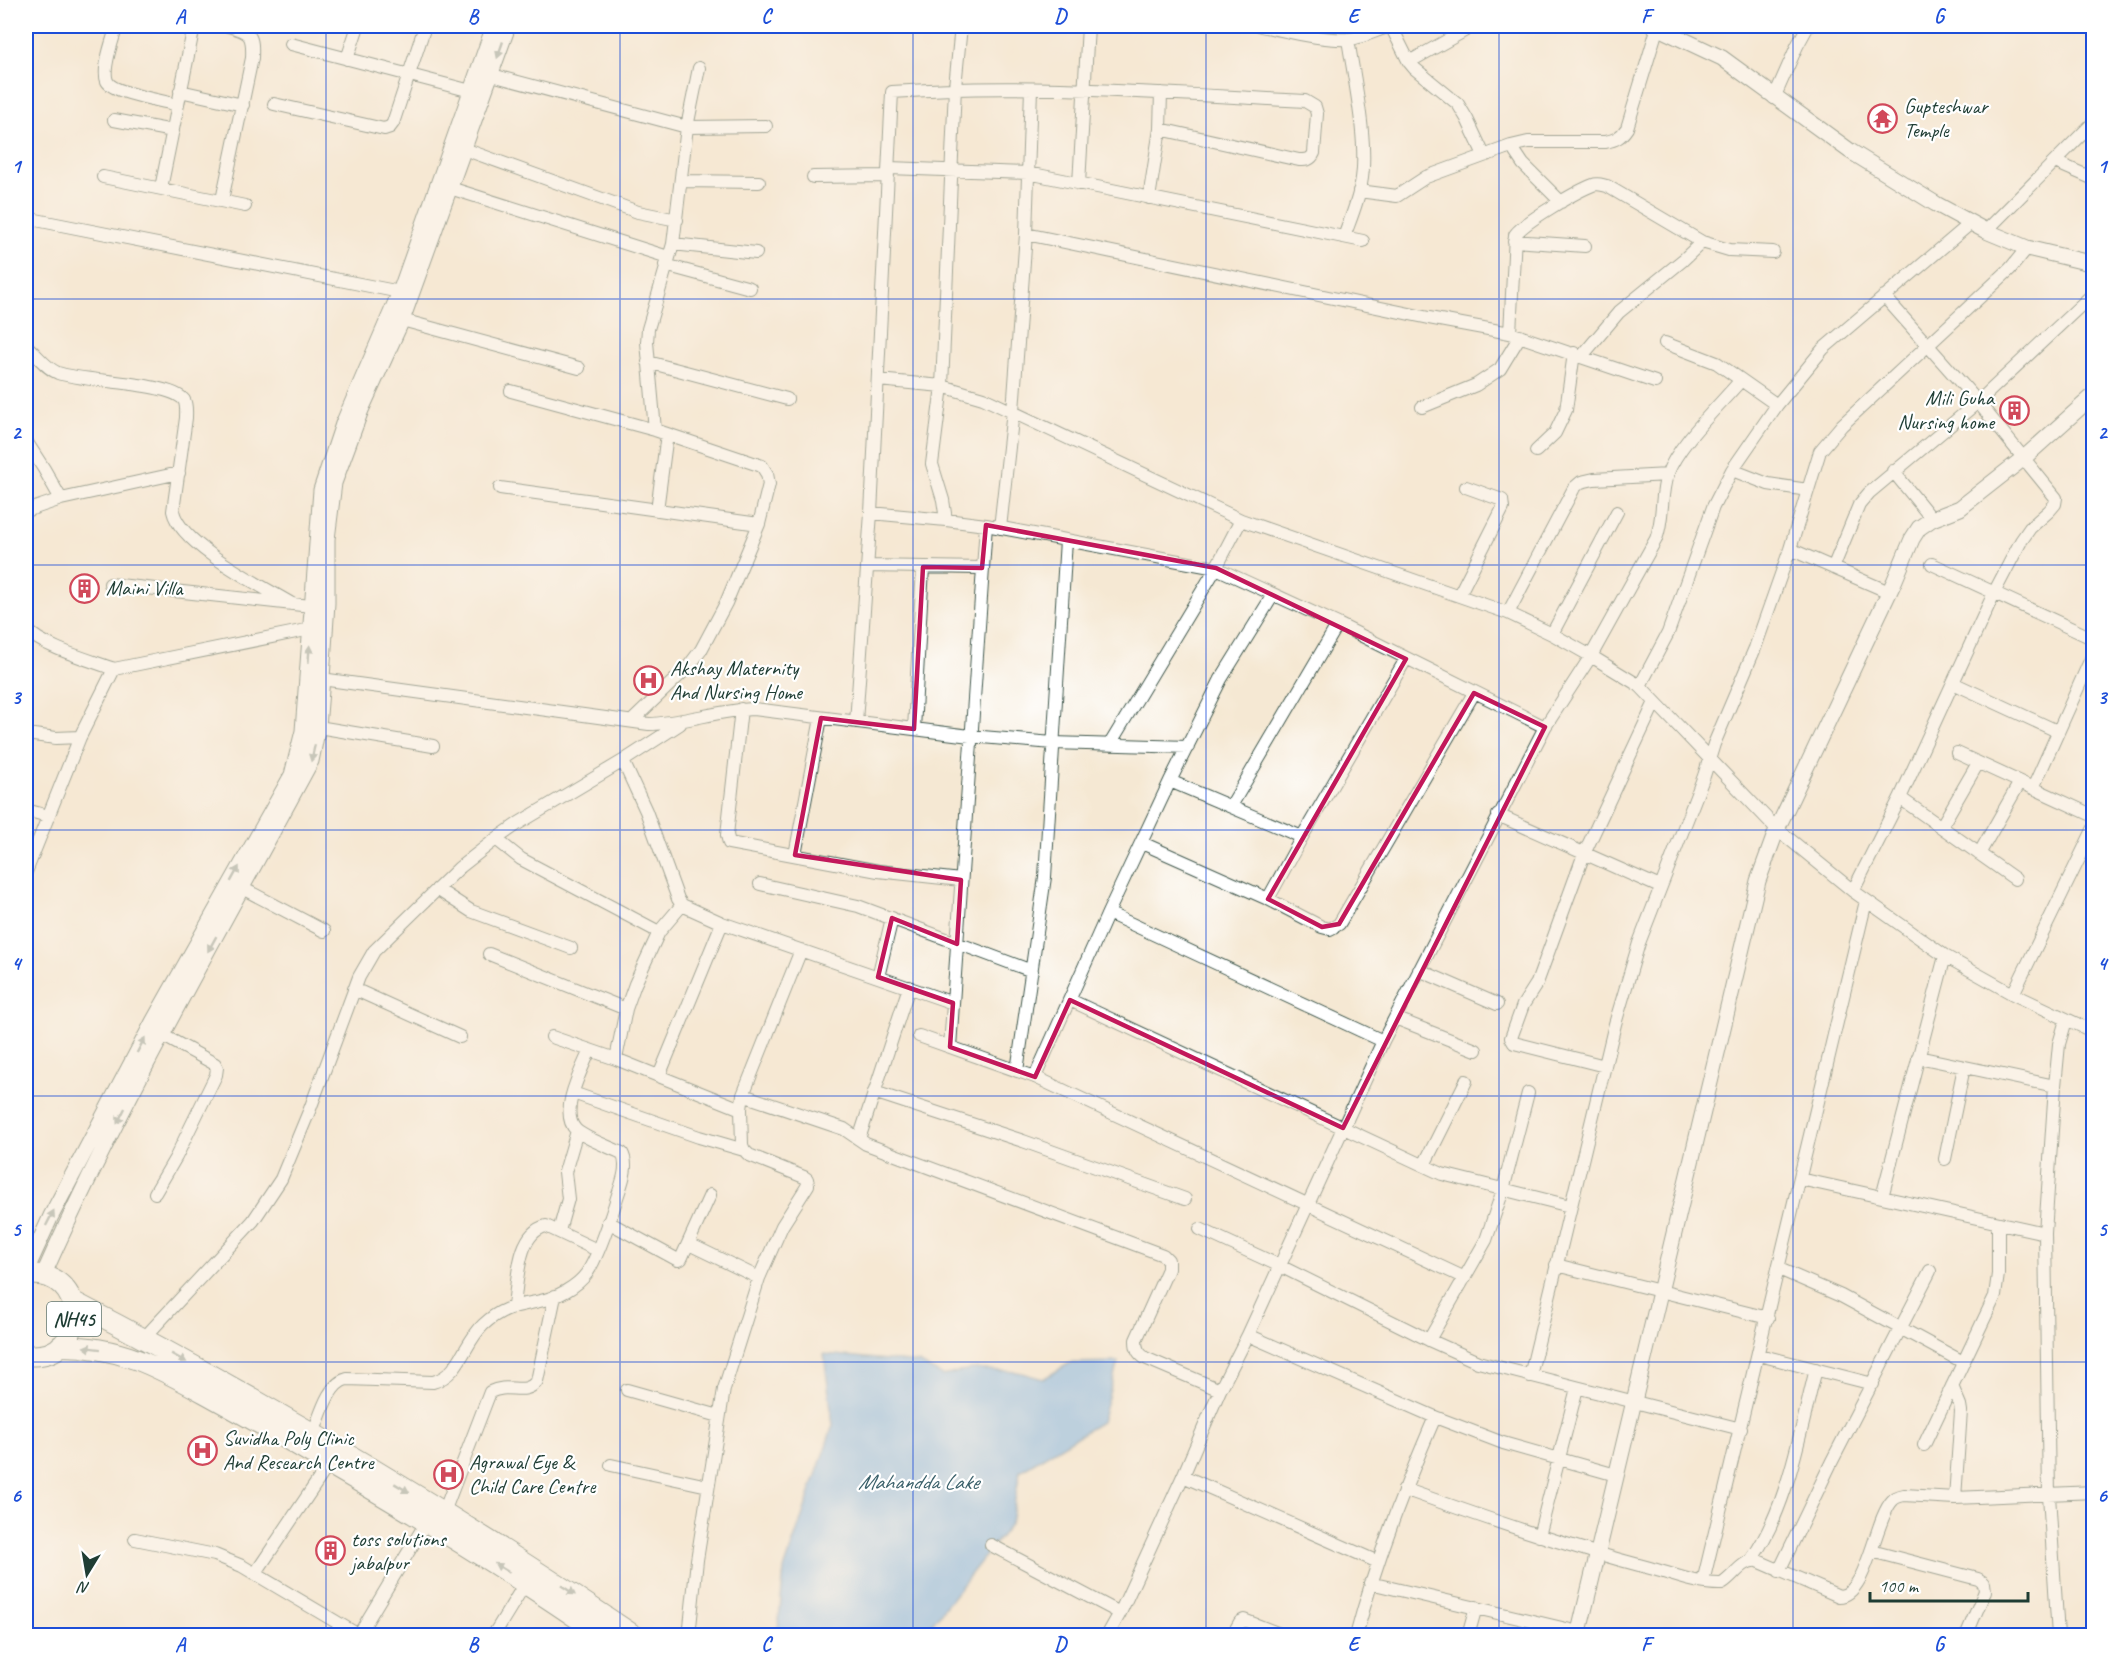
<svg xmlns="http://www.w3.org/2000/svg" width="2119" height="1661" font-family="Caveat,sans-serif">
<style>
.water{fill:#78b3e9;stroke:#4c788e;stroke-width:1.5}
.lines{fill:none;stroke-linecap:round;stroke-linejoin:round}
.minor-casing{stroke:#3f574c;stroke-width:14}
.tertiary-casing{stroke:#3f574c;stroke-width:17}
.trunk-casing{stroke:#3f574c;stroke-width:22}
.minor{stroke:#fff;stroke-width:12}
.tertiary{stroke:#fff;stroke-width:15}
.trunk{stroke:#fff;stroke-width:20}
.oneway{fill:#8f9e9a}
.marked{fill:none;stroke:#c2185b;stroke-width:4.5;stroke-linejoin:round}
.grid{fill:none;stroke:#1d4ed8;stroke-width:1.5;stroke-opacity:0.55}
.labels{text-anchor:middle;stroke-width:4.5;stroke-linejoin:round;paint-order:stroke}
.shield{fill:#fff;stroke:#627771;stroke-width:1.5}
.shield-label{font-size:20px;font-weight:bold;fill:#1f3d34}
.poi-label{font-size:21px;fill:#1f3d34;stroke:#fff;text-anchor:start}
.water-label{font-size:22px;font-style:italic;fill:#3a606a;stroke:#fff}
.neatline{fill:none;stroke:#1d4ed8;stroke-width:2}
.grid-label{font-size:20px;text-anchor:middle;font-weight:bold;fill:#1d4ed8}
</style>
<rect width="100%" height="100%" fill="#fff"/>
<filter id="ink" filterUnits="userSpaceOnUse"><feTurbulence type="fractalNoise" baseFrequency=".0167" numOctaves="2"/><feDisplacementMap in="SourceGraphic" scale="12" xChannelSelector="R" yChannelSelector="G"/><feConvolveMatrix kernelMatrix="1 2 1 2 8 2 1 2 1" color-interpolation-filters="sRGB"/></filter>
<filter id="wash" filterUnits="userSpaceOnUse"><feTurbulence type="fractalNoise" baseFrequency=".008" numOctaves="4" result="noise"/><feDisplacementMap in="SourceGraphic" scale="24" xChannelSelector="R" yChannelSelector="G"/><feGaussianBlur stdDeviation="1.35" result="paint"/><feColorMatrix in="noise" values="0 0 0 0 0 0 0 0 0 0 0 0 0 0 0 0 0 1.4 0 .05"/><feComposite in="paint" operator="in"/></filter>
<g filter="url(#wash)">
<rect width="100%" height="100%" fill="#f5e8d3"/>
<path class="water" d="M824,1354L919,1363L943,1376L971,1369L1018,1372L1043,1379L1070,1363L1118,1362L1101,1422L1020,1471L1011,1523L923,1635L776,1636L778,1629L784,1570L833,1425Z"/>
</g>
<g filter="url(#ink)">
<g class="lines">
<defs>
<path id="minor" d="M117,26C113,38 102,69 107,81C112,93 164,101 178,105
M1261,26C1287,31 1324,41 1350,39C1364,37 1377,30 1390,26
M1391,26L1409,62L1414,68L1458,104L1467,119L1484,155
M291,44L471,91L492,75L687,127L766,126
M347,59L358,26
M1409,62L1473,26
M180,91L243,105
M1774,98L1797,46L1808,26
M274,104L384,129L390,127L393,123L425,26
M114,120L173,131
M1511,146L1523,164L1561,202
M464,149L638,212L677,220
M2055,162L2094,179
M889,168L1028,173L1363,241
M103,177L245,206
M813,177L888,176
M681,181L759,182
M1079,184L1088,26
M161,188L194,26
M450,188L668,257
M1359,191L1397,196L1426,177L1511,146L1528,142H1605C1616,140 1621,137 1627,128L1658,26
M1149,198L1160,129L1161,93
M222,200L252,58C253,35 251,32 228,26
M36,220L400,292
M1986,231L2094,122
M1026,234L1429,318L1510,333L1655,382
M1344,237C1350,220 1358,202 1361,184C1369,145 1354,79 1348,39
M1514,241L1585,246
M673,244L756,253
M665,265L750,288
M402,320L579,368
M1510,333L1515,235C1524,222 1577,191 1593,185C1598,183 1602,185 1607,186L1702,242L1729,250L1773,252
M1665,343L1717,363L1777,405
M26,346C37,354 45,368 58,373C84,382 170,382 184,400C187,405 186,412 186,418L173,511C180,545 262,586 292,604
M1582,356L1619,312L1683,260L1702,242
M648,362L787,399
M878,380L942,386L983,398L1241,520L1508,613L1552,634L1591,656L1640,686L1777,829L1853,891L1945,956L2013,994L2094,1032
M511,391L655,430L762,466L767,474L769,484L759,524L726,603L701,650L688,667L632,721
M1422,407L1476,385L1500,369L1520,336
M655,430L647,342L648,329L673,244L687,127L699,68
M26,441L44,469L61,499
M1536,451L1555,433L1566,410L1574,353
M1732,470L1768,484L1808,490
M1893,471L1932,519
M500,488L759,524
M657,510L667,434
M26,511L61,499L179,473
M871,513L946,520L986,525L1216,568L1338,624L1545,727
M946,520L943,500L932,464L942,386L955,87L961,26
M1000,528L1013,411L1026,234L1031,89
M1790,549L1889,592
M1932,564L2094,639
M868,566L982,568
M1833,568L1859,505L1869,493L1978,402L2094,293
M110,584L320,607
M1459,595L1503,508L1502,500L1466,487
M1508,613L1574,488L1581,482L1594,479L1668,475
M26,629C42,647 90,660 114,669
M1552,634L1617,512
M314,678L649,724C685,723 718,710 754,709L970,736L1053,743L1188,747
M1953,683L2057,731
M1640,686L1668,633L1713,507L1732,470L1777,405L1823,349L1971,223
M741,709L727,835L729,843L878,871L961,880
M856,722L871,513L892,92C1029,82 1168,94 1305,101L1315,107L1317,114L1314,153C1311,160 1307,160 1299,160L1160,129
M318,727L433,746
M914,729L923,567
M26,734L56,738L80,737
M1110,744L1216,568L1241,520
M1957,753L2094,816
M623,761L646,811L678,899L682,905L722,923L953,1003
M1170,781L1302,837
M2033,788L2094,652
M1900,798L2015,879
M1231,806L1338,624
M26,810L48,816
M1498,815L1660,887
M1941,827L1978,763
M496,839L521,859L659,932
M1142,843L1268,899L1322,927L1330,929L1339,924L1474,693
M1979,854L2020,782
M795,855L821,718
M26,872L80,737L114,669L311,629H319
M760,884L858,906L1032,971
M242,888L324,931
M437,889L471,911L571,948
M1853,891L1900,798L1995,591L2021,541L2030,528L2049,511L2055,504L2056,498L1978,402L1884,296
M1268,899L1302,837L1406,659
M1108,913L1383,1041
M489,954L626,1009
M1419,970L1497,1004
M878,977L892,918
M354,989L460,1037
M2013,994L2094,828
M1070,1000L1442,1174L1570,1206
M1395,1018L1476,1050
M919,1036L1035,1077L1465,1278
M552,1037L616,1059L741,1109
M950,1047L986,525
M1918,1057L2055,1086
M616,1059L626,1009L635,984L659,932L682,905
M1605,1066L1514,1043L1511,1038L1523,1005L1537,983L1584,854L1655,702
M1017,1071L1045,877L1066,540
M659,1076L722,923
M1035,1077L1108,913L1170,781L1221,679L1273,595
M874,1092L1023,1141L1185,1199
M573,1093L699,1137L744,1150
M743,1095L844,1129L866,1144L1163,1255L1168,1260V1269L1136,1340C1136,1349 1138,1353 1145,1358L1220,1390
M859,1139L909,987
M1945,1159L1964,1067
M1424,1165L1466,1081
M1800,1179L2045,1233
M155,1193L176,1157L216,1075L217,1068L215,1064L162,1035
M1882,1197L1945,956
M608,1222L678,1260L681,1259L710,1195
M1200,1229L1278,1265L1429,1340L1478,1362L1741,1429
M559,1231L568,1199L565,1172L577,1131
M689,1244L759,1278
M1556,1265L1768,1318
M1779,1269L1841,1296L1963,1362
M514,1305C518,1280 517,1233 546,1226L597,1250
M1248,1335L1435,1417L1503,1443L1616,1475
M144,1338L253,1221L281,1179L310,1109L359,977L374,951L459,868L496,839L519,823L623,761L680,724
M1429,1340L1486,1240L1503,1190L1528,1093
M1759,1355L1873,1384
M1530,1376L1615,1024L1639,943L1704,776L1714,744L1755,648L1790,549L1820,451L1842,425L2010,269L2027,248
M1952,1386L1960,1405L1961,1411L1955,1498
M627,1390L719,1416
M313,1434C320,1417 328,1383 347,1379L433,1382C460,1375 464,1343 483,1325C502,1307 516,1306 540,1301C556,1298 577,1287 587,1273C597,1258 610,1220 616,1201C620,1187 630,1167 622,1153C610,1147 586,1139 576,1130C558,1112 582,1069 590,1050
M1924,1445L1995,1296L1998,1274V1223
M611,1465L708,1486
M1183,1476L1378,1562
M1404,1489C1485,1518 1566,1546 1650,1568C1672,1574 1699,1585 1722,1584C1735,1576 1742,1559 1758,1561L1839,1596C1867,1596 1875,1519 1892,1501C1895,1497 1899,1496 1904,1495L1955,1498L2094,1492
M444,1512L490,1392C509,1382 524,1397 537,1381L555,1296
M1539,1536L1577,1388
M135,1539L215,1555L242,1566L360,1636
M991,1545L1120,1613
M1871,1551L1978,1579L1984,1583L1985,1591L1966,1636
M1751,1560C1788,1508 1800,1431 1816,1369
M1779,1571L1831,1463L1930,1271
M255,1574L329,1464
M1703,1582L1866,901
M1370,1583L1579,1632
M358,1636L427,1521
M493,1636L526,1582
M689,1636L697,1560L724,1389L759,1278L782,1226L808,1185L807,1179L804,1177L749,1155L744,1150L742,1145L741,1109L743,1095L801,950
M1107,1636L1120,1613L1183,1476L1220,1390L1248,1335L1383,1041L1545,727L1591,656L1656,539C1664,519 1660,496 1667,475C1678,444 1719,406 1741,380
M1232,1636L1240,1622L1244,1620L1285,1636
M1356,1636C1376,1560 1404,1489 1435,1417
M1468,1636L1476,1607
M2058,1636L2049,1495L2045,1233L2055,1086L2059,1044L2066,1020"/>
<path id="tertiary" d="M1654,26L1722,58L1850,151L1936,204L1986,231L2027,248L2094,264
M26,1271L51,1216L153,1022L292,775L303,731L321,490L343,424L400,292L494,26
M43,1276C122,1099 219,931 311,761L318,727L322,678L327,603V539L334,483L361,410L402,320L508,26
M1578,1636L1758,881L1777,829L1894,582L1912,539L1919,528L1932,519L1960,508L2025,457L2094,395"/>
<path id="trunk" d="M26,1275C90,1268 90,1363 26,1355
M72,1301C266,1401 454,1514 635,1636
M60,1346C123,1346 161,1369 214,1398C252,1419 291,1441 329,1464C422,1518 514,1574 603,1636"/>
</defs>
<use href="#minor" class="minor-casing"/>
<use href="#tertiary" class="tertiary-casing"/>
<use href="#trunk" class="trunk-casing"/>
<use href="#minor" class="minor"/>
<use href="#tertiary" class="tertiary"/>
<use href="#trunk" class="trunk"/>
</g>
<defs><path id="oneway-solid" d="M-6-.8H1V-3.2L6.5 0L1 3.2V.8H-6Z" transform="scale(1.5)"/></defs>
<g class="oneway">
<use href="#oneway-solid" transform="translate(500 50) rotate(109)"/>
<use href="#oneway-solid" transform="translate(309 654) rotate(-86)"/>
<use href="#oneway-solid" transform="translate(313 753) rotate(103)"/>
<use href="#oneway-solid" transform="translate(235 874) rotate(-61)"/>
<use href="#oneway-solid" transform="translate(212 944) rotate(119)"/>
<use href="#oneway-solid" transform="translate(141 1045) rotate(-62)"/>
<use href="#oneway-solid" transform="translate(121 1116) rotate(117)"/>
<use href="#oneway-solid" transform="translate(50 1218) rotate(-63)"/>
<use href="#oneway-solid" transform="translate(92 1348) rotate(-173)"/>
<use href="#oneway-solid" transform="translate(179 1358) rotate(29)"/>
<use href="#oneway-solid" transform="translate(402 1488) rotate(31)"/>
<use href="#oneway-solid" transform="translate(502 1568) rotate(-148)"/>
<use href="#oneway-solid" transform="translate(568 1590) rotate(34)"/>
</g>
</g>
<path d="M0 0H2119V1661H0ZM986,525L1216,568L1406,659L1268,899L1322,927L1339,924L1474,693L1545,727L1343,1128L1070,1000L1035,1077L950,1047L953,1003L878,977L892,918L957,944L961,880L795,855L821,718L914,729L923,567L982,568Z" fill="#f5e8d3" fill-opacity=".55" fill-rule="evenodd"/>
<path class="marked" d="M986,525L1216,568L1406,659L1268,899L1322,927L1339,924L1474,693L1545,727L1343,1128L1070,1000L1035,1077L950,1047L953,1003L878,977L892,918L957,944L961,880L795,855L821,718L914,729L923,567L982,568Z"/>
<path class="grid" d="M326,26V1636M620,26V1636M913,26V1636M1206,26V1636M1499,26V1636M1793,26V1636M26,299H2094M26,565H2094M26,830H2094M26,1096H2094M26,1362H2094"/>
<defs>
<symbol id="temple-ring" viewBox="-11 -11 22 22"><circle r="9.5" fill="#fff" stroke="#d1495b" stroke-width="1.5"/><path d="M0-6L5-2H3V0L6.5 2.5H4V6H1.5V3h-3V6H-4V2.5H-6.5L-3 0V-2H-5Z" fill="#d1495b"/></symbol>
<symbol id="building-ring" viewBox="-11 -11 22 22"><circle r="9.5" fill="#fff" stroke="#d1495b" stroke-width="1.5"/><path d="M-4-6H4V6H1V3H-1V6H-4ZM-2.5-4.3h1.7v1.8h-1.7ZM.8-4.3h1.7v1.8H.8ZM-2.5-1h1.7V.8h-1.7ZM.8-1h1.7V.8H.8Z" fill="#d1495b"/></symbol>
<symbol id="hospital-ring" viewBox="-11 -11 22 22"><circle r="9.5" fill="#fff" stroke="#d1495b" stroke-width="1.5"/><path d="M-5-5h3v3.5h4V-5h3V5h-3V1.5h-4V5h-3Z" fill="#d1495b"/></symbol>
</defs>
<g fill-rule="evenodd">
<use href="#temple-ring" x="1866" y="102" width="33" height="33"/>
<use href="#building-ring" x="1998" y="394" width="33" height="33"/>
<use href="#building-ring" x="68" y="572" width="33" height="33"/>
<use href="#hospital-ring" x="632" y="664" width="33" height="33"/>
<use href="#hospital-ring" x="186" y="1434" width="33" height="33"/>
<use href="#hospital-ring" x="432" y="1458" width="33" height="33"/>
<use href="#building-ring" x="314" y="1534" width="33" height="33"/>
</g>
<g class="labels">
<rect class="shield" x="47" y="1302" width="54" height="34" rx="4.5"/>
<g class="shield-label">
<text x="74" y="1326">NH45</text>
</g>
<g class="poi-label">
<text x="1904" y="113">Gupteshwar<tspan x="1904" dy="24">Temple</tspan></text>
<text x="1994" y="405" text-anchor="end">Mili Guha<tspan x="1994" dy="24">Nursing home</tspan></text>
<text x="106" y="595">Maini Villa</text>
<text x="670" y="675">Akshay Maternity<tspan x="670" dy="24">And Nursing Home</tspan></text>
<text x="223" y="1445">Suvidha Poly Clinic<tspan x="223" dy="24">And Research Centre</tspan></text>
<text x="469" y="1469">Agrawal Eye &amp;<tspan x="469" dy="24">Child Care Centre</tspan></text>
<text x="351" y="1546">toss solutions<tspan x="351" dy="24">jabalpur</tspan></text>
</g>
<g class="water-label">
<text x="918" y="1489">Mahandda Lake</text>
</g>
</g>
<rect width="2119" height="1661" fill="none" stroke="#fff" stroke-width="66"/>
<g transform="translate(87 1574) rotate(191)" stroke="#ffffff" stroke-width="4.5" paint-order="stroke">
<path d="M0-4.5L10 22L0 15L-10 22Z" fill="#1f3d34"/>
<text y="-9" font-size="16" font-weight="bold" text-anchor="middle" fill="#1f3d34">N</text>
</g>
<path d="M1870 1592v9h158v-9" fill="none" stroke="#1f3d34" stroke-width="3"/>
<text x="1879" y="1592" font-size="18" fill="#1f3d34" stroke="#ffffff" stroke-width="4.5" paint-order="stroke">100 m</text>
<rect x="33" y="33" width="2053" height="1595" class="neatline"/>
<g class="grid-label">
<text x="180" y="23">A</text>
<text x="473" y="23">B</text>
<text x="766" y="23">C</text>
<text x="1060" y="23">D</text>
<text x="1353" y="23">E</text>
<text x="1646" y="23">F</text>
<text x="1939" y="23">G</text>
<text x="16" y="173">1</text>
<text x="2102" y="173">1</text>
<text x="16" y="439">2</text>
<text x="2102" y="439">2</text>
<text x="16" y="704">3</text>
<text x="2102" y="704">3</text>
<text x="16" y="970">4</text>
<text x="2102" y="970">4</text>
<text x="16" y="1236">5</text>
<text x="2102" y="1236">5</text>
<text x="16" y="1502">6</text>
<text x="2102" y="1502">6</text>
<text x="180" y="1651">A</text>
<text x="473" y="1651">B</text>
<text x="766" y="1651">C</text>
<text x="1060" y="1651">D</text>
<text x="1353" y="1651">E</text>
<text x="1646" y="1651">F</text>
<text x="1939" y="1651">G</text>
</g>
</svg>
